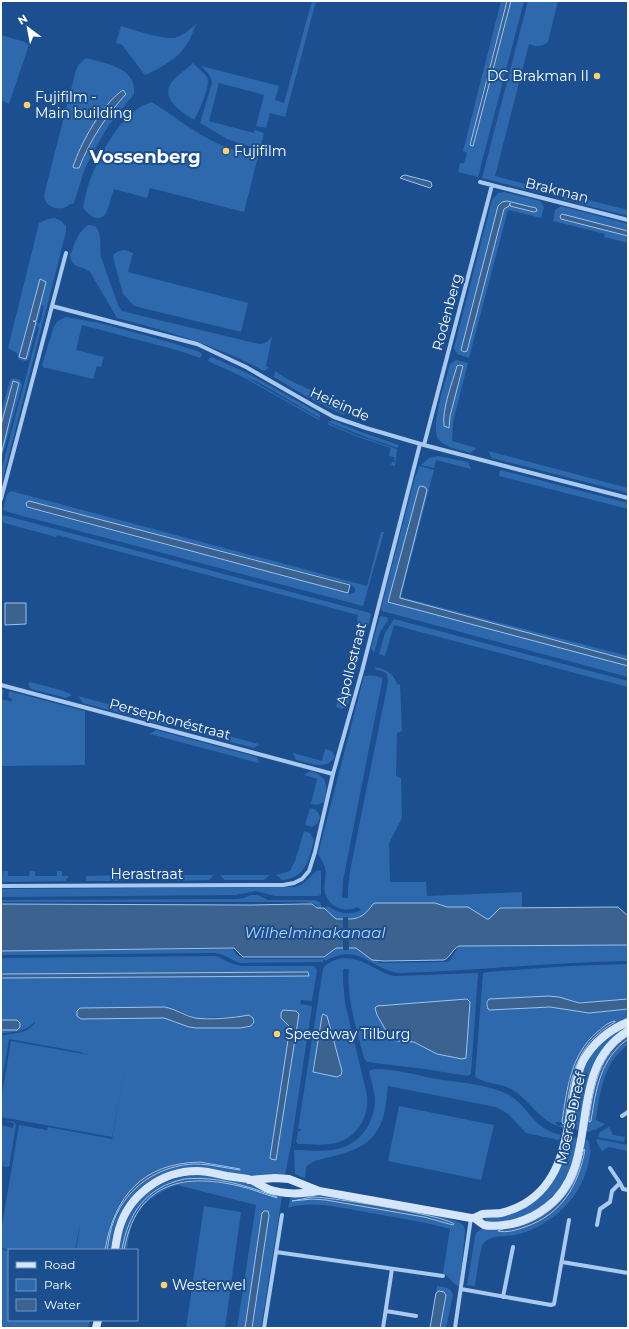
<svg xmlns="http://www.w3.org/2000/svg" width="629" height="1329" font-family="Montserrat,sans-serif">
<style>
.green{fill:#2e69ad;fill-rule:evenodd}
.water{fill:#3c6290;stroke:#9cc4f0}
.pier{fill:#1b4f8f}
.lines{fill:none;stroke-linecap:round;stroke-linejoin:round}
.street{stroke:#a9c9ee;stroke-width:4}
.secondary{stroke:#d6e6fa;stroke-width:8}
.poi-dot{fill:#ffd166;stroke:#1b4f8f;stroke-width:1.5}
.labels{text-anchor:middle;stroke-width:4;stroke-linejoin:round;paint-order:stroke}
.poi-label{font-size:14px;fill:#fff;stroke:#1b4f8f;text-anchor:start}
.street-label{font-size:14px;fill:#fff;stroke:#1b4f8f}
.water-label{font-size:15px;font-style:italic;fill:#b5d3f5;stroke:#1b4f8f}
.district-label{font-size:18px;font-weight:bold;fill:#fff;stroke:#1b4f8f}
</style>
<rect width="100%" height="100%" fill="#1b4f8f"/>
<path class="green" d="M312,1H316L285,117L270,113L266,128L256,126L264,95L219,83L209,121L254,133L255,130L264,133L244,212L150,188L147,198L114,189C111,196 110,204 107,211C101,224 89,217 83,207C85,199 86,191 89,183C99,156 121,110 152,102C187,125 211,147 254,155V148L227,139L200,123L212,83C211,75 206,71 201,66L279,86L275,100L284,103Z
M501,1H507L480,102L473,146L511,1H524L478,177L458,172L460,163H464L467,153L463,151Z
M528,1H558L548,42C542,47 536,47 529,44L495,176L548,190V192L544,194L482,178Z
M197,23C193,31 190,41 184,48C177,59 157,70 145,75L122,45L116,43L121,26C134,30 161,39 174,38C183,36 191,29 197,23Z
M1,35L25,42L29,45L9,104L1,100Z
M86,58C106,64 137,67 134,94L109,125L96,147L85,168L74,203L72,204H70C62,213 44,208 44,195L76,70L79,64Z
M193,63C197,68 204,72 207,77C211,87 199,111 194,120C183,113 162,100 170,85C175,76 186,70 193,63Z
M504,192L540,201L544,207L541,218L508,210L469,358L457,354L454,348L492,200L498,193ZM507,201L536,208L534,212L510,206L509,207V206L504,209L467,351L464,352L461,350L498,206L502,202Z
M560,193L628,210V216L562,199L559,195Z
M561,206L628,224V231L561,215V219L628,236V243L604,237L605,234L553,221L555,210Z
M54,218L60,220L66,226V232L1,486V471L39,327L37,326L38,323H40L44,306L42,305L28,360L25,361L18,359V354L8,348L39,223L48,219ZM40,279L41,303L26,359L19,357Z
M88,225L95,226C103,234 99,246 101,257L118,305L122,311L138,315L259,344L265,343L272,337L266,366L269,368L264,371C217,346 169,331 117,318L90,272C80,264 71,270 70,253H71C75,242 78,232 88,225Z
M125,250L133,253L128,272L248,303L241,332L134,306L123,294L113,257C115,251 119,251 125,250Z
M66,317L100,323L169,342L200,352L202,355L200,358L180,351L82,325L76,350L104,357L101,367L97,366L93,379L47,368H44L42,365L54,326L58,321Z
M212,357L249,374L320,414V418L258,382L244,376L320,419L319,420L241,376L208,361L209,358Z
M456,360L468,363L453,422L452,441L476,448L471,453C461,450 446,448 439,440C429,429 446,379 450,364Z
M275,371L287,379L348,408L344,415L309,398L274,377Z
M13,378L20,380L22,385L1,461V455L19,383L13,382L1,425V412L10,380Z
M332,420L361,432L399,445L398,448L371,439L328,422Z
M328,423L359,436L397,449L395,466L391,465L392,462H395L394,457L389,456L391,448L361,438L327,424Z
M488,451L628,488V493L492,458Z
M438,456L468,462L471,469L436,460L434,468L421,465L429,458Z
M420,466L434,470L401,597L628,656V660L401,599L400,596L424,487L421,486L419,487L389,601L628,666V677L382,611L381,608L415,477Z
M500,470L628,503V509L499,476Z
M11,491L367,586L381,532H384L363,606L4,511L3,509L7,494ZM29,501L350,584L355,588V592C350,596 346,593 341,591L27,508Z
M3,515L370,613L371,615L369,624L362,628L356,626L358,615L57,535L56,537L4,523L1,518Z
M380,616L387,617L388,620L380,632L374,653L371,648Z
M394,619L628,681V687L394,625L385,656L379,654L385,633Z
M375,667C386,669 395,674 397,685L400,684L402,731L397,733L396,776L401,778L402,818L389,843L390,882H426L427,896L522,892V907L500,908L489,919H487L468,907H447L440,904L371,906C364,921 350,919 336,919L325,909L326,907L328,906C336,913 351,916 361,910L358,907C345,913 329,908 325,893C323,885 327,876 325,868C324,863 320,858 318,854L364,676C370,675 376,675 382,678V682L343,881L342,897L343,898H348V890L350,871L388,682L387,674L382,671L376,670Z
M30,682L64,691L72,695L66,698L31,689L28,684Z
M341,686L348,688L351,694L348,705L342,709L336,707Z
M1,690H4L2,699L11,702L12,699L8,697L9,691L85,711V765L1,766Z
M78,696L174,722L168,726L83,703Z
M183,724L259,744H260L254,748L186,730Z
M156,730L257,757L259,763L150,734Z
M325,749L332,751L335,757C325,771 310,763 296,760L293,753L322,761Z
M310,771C328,776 328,785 324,802L317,805L311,804L317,779L304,775Z
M310,808L316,810L320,816L318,823L312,827L305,825Z
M304,831L310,833L314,840C309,859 306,878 282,880L276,875L290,871L295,861Z
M319,870L321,871V895L318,896H275L256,891L236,895L1,897V889L293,887C308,885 308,875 319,870Z
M3,871H8V876H29L30,871H35V876H57V871H62V876H69L65,881L4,882L1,881Z
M126,875L122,881H86V876Z
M168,875H214L209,880L173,881Z
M220,875H270L264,880H225Z
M251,895H258L268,900H315L321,903V908H317V906L312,903L302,902H1V900L236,899L244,898Z
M628,945V961C552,962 475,971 399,973C369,969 361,942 325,961V959L323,960V962H321L241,963C232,961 225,954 215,953L1,955V951L233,949C234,954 240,958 246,959H323L335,948H356L372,960H377L379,963L446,962L450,960L459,946Z
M216,956L233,964L241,966H314L317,970L312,1001L301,1000L300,1004L312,1006L291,1145L285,1175L255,1176L178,1170L160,1176L140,1188L129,1201L116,1224L111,1250H107C109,1237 112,1224 118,1212C131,1186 159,1167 188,1165C205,1163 223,1167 240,1169C227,1167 214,1163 201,1162C167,1160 132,1179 117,1209C110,1222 107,1236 105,1250H76L81,1220L75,1250H11L1,1248V1231L19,1125L47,1130L48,1127L112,1139L126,1061L112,1137L1,1117V1099L11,1041L89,1055L82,1053L81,1052L9,1039L1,1086V1036C14,1032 26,1035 35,1023L34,1022C25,1033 13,1031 1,1034V1030H17L20,1027V1023L17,1020H1V978L309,976L304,972L1,975V958ZM119,1007H165L176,1010L196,1018L236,1017L249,1015L253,1018L254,1022L240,1028H196L189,1027L164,1018L81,1019L77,1016L78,1011ZM284,1010L296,1011L271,1159L270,1157L290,1027L281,1018V1013Z
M342,958C367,958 373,971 394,976L478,973L471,1074L468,1076L424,1069L367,1062L364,1058C357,1030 346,999 349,969H343V980L345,1003L367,1095C369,1117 358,1137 336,1143C324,1146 310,1144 298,1144L296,1142L298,1131H301V1129H298L323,969C327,962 335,960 342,958ZM467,999L470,1002V1007L465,1058L437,1054L414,1042L391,1039L377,1015L375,1008L378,1006ZM322,1015L342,1071L341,1075L337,1077L315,1073L313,1070Z
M628,964V999L579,1003L559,997L549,996L489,999L487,1001V1006L546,1008L550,1007L589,1013L628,1009V1020L590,1046L565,1128C540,1123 533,1103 513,1090C501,1083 486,1084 475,1077L483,973L488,972L569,966ZM615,1021V1022C574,1046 570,1080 564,1123L562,1125L558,1126L555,1122H562C564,1107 565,1091 570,1076C576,1057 594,1025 615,1021Z
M628,1025V1028C587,1052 586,1088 579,1130L571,1129C576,1098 578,1065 602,1042C609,1035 620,1030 628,1025Z
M628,1034V1036C600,1055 594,1087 589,1117L591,1121C596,1089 600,1059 628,1039V1045C604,1062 600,1092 596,1120L605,1124L595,1130H591L590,1132L585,1131L592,1087L605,1057Z
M374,1069C395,1069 416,1075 437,1079C457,1082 492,1085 509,1095C531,1108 531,1128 561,1135L559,1140L526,1133L508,1114L496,1107L388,1086C387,1091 387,1098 386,1104C381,1137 366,1148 334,1156C324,1159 314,1159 306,1167L305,1178L295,1174L294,1150C310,1150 329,1153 344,1147C363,1140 374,1121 375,1101C375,1092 371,1080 369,1071Z
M399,1106L494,1125L481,1180L388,1161Z
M1,1120L15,1122L16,1125L9,1167L1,1166V1164H7L1,1163V1125L13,1128L14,1123Z
M609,1127L613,1135L625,1137L624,1142L598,1137L599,1133Z
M570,1137L578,1138L574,1161L562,1186L541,1208L518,1219L503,1222H485V1218L492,1217L550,1186L563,1164Z
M584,1139L588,1140C591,1144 588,1147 591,1151C589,1159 588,1167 585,1175C574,1205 546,1228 515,1235C504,1237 491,1234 483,1244C480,1249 476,1279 475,1286L467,1285L475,1237L476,1233L481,1229L485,1227L502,1228L558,1201ZM583,1150L585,1152C583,1163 580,1174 574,1185C560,1211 529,1233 498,1231L500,1230C542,1225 578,1195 583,1150Z
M597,1139L628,1145V1151L609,1147L602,1151L596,1141Z
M192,1175C223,1174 253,1184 282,1196L261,1328H252L269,1215L264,1211L262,1213L245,1328H237L256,1205L177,1185C157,1192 136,1207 131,1228C129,1235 128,1243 127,1250H124C136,1185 179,1173 239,1186C252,1189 264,1194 276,1198L277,1197C237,1183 188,1165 151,1195C141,1202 133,1212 129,1223C125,1232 124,1241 122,1250H118C127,1206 146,1183 192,1175Z
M315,1195L431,1214L459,1222L463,1225L465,1230L460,1287C453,1285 450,1277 443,1273L450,1229C422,1221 393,1217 365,1212C340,1208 313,1200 288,1208L291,1196ZM316,1197L426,1215L452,1222L453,1225L418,1216L326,1200L312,1199L291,1200L301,1198Z
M204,1206L241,1212L225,1328H186Z
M1,1249L9,1251V1320H90L88,1328H1Z
M437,1286C444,1287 451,1287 453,1295L446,1328H440L446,1295L439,1291L436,1293Z"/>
<path class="water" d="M507,1H511L473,146L470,145Z
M123,90L126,94C106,116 90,140 79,168H74L73,167C80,144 103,103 123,90Z
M405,175L428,181L431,182L432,186L430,188L400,178L402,176Z
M507,201L536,208L537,211L534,212L510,206V203L509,206L504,209L467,351L464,352L461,350L498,206L502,202Z
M562,214L628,231V236L561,219L560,216Z
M40,279L46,282L36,321H33L36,322L26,359L19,357Z
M460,365L463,366L450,416L449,428L444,426C442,408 452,384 457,366Z
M13,381L19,383L1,455V425Z
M421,486L425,487L427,490L400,596V598L628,660V666L388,602L419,487Z
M29,501L350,585L348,593L27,507L26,503Z
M5,603H26V624L5,625Z
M375,903H435L447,907H468L487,919H489L500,908L618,907L628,916V945L459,946C452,949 451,957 444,960L384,961L372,960L356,948H336L324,957H243L234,948L1,951V904L251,905L303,904H312L317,908H324L336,919C355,919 361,921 373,904Z
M304,972H308L309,976L1,978V975L3,974Z
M549,996L559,997L579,1003L628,999V1009L589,1013L550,1007L490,1010L488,1009C487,1005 486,1002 489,999Z
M467,999L470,1002L466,1058L462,1059L437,1054L414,1042L398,1041L391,1039L377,1015L375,1008L377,1006Z
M165,1007C176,1009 185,1016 195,1018C210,1020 234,1018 249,1015L253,1018L254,1022L251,1026L240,1028H196L189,1027L164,1018L81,1019L77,1016V1011L80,1008Z
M283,1010L296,1011L299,1014L276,1160L271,1159L270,1158L290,1027L281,1018V1013Z
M323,1014L327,1016L342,1071L341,1075L337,1077L313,1072L322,1016Z
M1,1020H17L20,1023V1027L17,1030H1Z
M615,1021V1022C574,1045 570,1080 565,1122L563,1124L562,1122C567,1089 570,1056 597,1032C602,1028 608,1022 615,1021Z
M628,1036V1039C600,1059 596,1089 591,1121L589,1122V1117C594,1086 599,1054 628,1036Z
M584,1149L585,1150C578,1186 562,1214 525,1227C517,1230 506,1233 498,1231C505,1227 516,1228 525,1224C547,1216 567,1198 576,1176C580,1167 581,1158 584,1149Z
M200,1162L240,1169V1170C225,1168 209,1164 195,1164C159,1165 127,1187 114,1220C110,1230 109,1240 107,1250H105C114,1196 143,1163 200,1162Z
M185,1179C218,1176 247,1186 277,1197V1198C264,1194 252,1189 239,1186C180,1172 136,1185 124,1250H122C128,1213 146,1187 185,1179Z
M312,1197C331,1197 443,1215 454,1224L453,1225L424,1217L326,1200L312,1199L292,1201Z
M264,1211H268L269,1215L252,1328H245L262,1213Z
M439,1291L444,1292L446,1295L440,1328H430L436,1293Z"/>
<path class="pier" d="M343,917H348L349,950H343Z"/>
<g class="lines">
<path class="street" d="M480,182L628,220
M52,306L197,344L246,367L314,406L334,417L366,428L424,445L628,498
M424,445L492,185
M1,499L66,253
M1,685L333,774
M1,886L283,885L294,883L302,879L309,871L315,852L333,774L362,671L420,444
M622,1116L628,1112
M610,1168L620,1183
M597,1225L600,1209L610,1202L612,1191L620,1183L623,1189L628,1190
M276,1252L443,1276
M562,1262L628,1273
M461,1289L551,1305L554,1304L569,1220
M503,1297L513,1247
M386,1311L416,1316
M264,1328L282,1215
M383,1328L392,1269
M455,1328L471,1218"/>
<path class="secondary" d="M249,1180L275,1178L289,1179L319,1191L471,1218C476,1218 479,1215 483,1214C489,1213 495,1214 501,1213C509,1211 517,1208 524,1204C562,1182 566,1138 573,1100C575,1087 577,1073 583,1061C593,1043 609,1030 628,1022
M474,1218C477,1220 481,1223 484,1225C492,1227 507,1225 515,1223C526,1220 538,1214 547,1207C605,1163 562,1071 628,1031
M115,1250C116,1243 117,1236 119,1229C129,1195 161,1171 197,1171C207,1171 217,1174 227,1176C234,1177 241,1178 248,1179C255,1181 261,1186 268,1189C285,1195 301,1194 319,1191
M96,1328L98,1320"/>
</g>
<g class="poi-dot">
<circle cx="597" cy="76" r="4"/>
<circle cx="27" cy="105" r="4"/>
<circle cx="226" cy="151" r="4"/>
<circle cx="277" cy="1034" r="4"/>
<circle cx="164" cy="1285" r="4"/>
</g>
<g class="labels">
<g class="poi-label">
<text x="589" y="81" text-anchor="end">DC Brakman II</text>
<text x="35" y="102">Fujifilm -<tspan x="35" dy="16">Main building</tspan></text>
<text x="234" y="156">Fujifilm</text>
<text x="285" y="1039">Speedway Tilburg</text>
<text x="172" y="1290">Westerwel</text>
</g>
<g class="street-label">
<text transform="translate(557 190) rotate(14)" y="5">Brakman</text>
<text transform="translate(447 312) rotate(-75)" y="5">Rodenberg</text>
<text transform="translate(340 404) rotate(24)" y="5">Heieinde</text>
<text transform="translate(351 664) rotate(-76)" y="5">Apollostraat</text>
<text transform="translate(170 719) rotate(15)" y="5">Persephonéstraat</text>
<text x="147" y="879">Herastraat</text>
<text transform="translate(571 1118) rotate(-78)" y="5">Moerse Dreef</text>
</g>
<g class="water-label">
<text x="315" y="938">Wilhelminakanaal</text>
</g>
<g class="district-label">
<text x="145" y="163">Vossenberg</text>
</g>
</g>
<rect width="629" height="1329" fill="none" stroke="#ffffff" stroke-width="4"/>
<rect x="8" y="1249" width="130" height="72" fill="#1b4f8f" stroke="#7695bc"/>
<rect x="16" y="1262" width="20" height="6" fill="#d6e6fa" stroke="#7695bc"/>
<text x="44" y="1269" font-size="12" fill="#ffffff">Road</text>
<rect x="16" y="1279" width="20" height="12" fill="#2e69ad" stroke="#7695bc"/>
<text x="44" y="1289" font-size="12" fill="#ffffff">Park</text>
<rect x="16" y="1299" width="20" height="12" fill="#3c6290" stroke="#7695bc"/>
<text x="44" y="1309" font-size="12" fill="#ffffff">Water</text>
<g transform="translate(28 28) rotate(328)" stroke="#1b4f8f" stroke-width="3" paint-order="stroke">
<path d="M0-3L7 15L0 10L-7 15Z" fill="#ffffff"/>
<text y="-6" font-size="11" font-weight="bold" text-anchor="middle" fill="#ffffff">N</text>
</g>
</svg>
